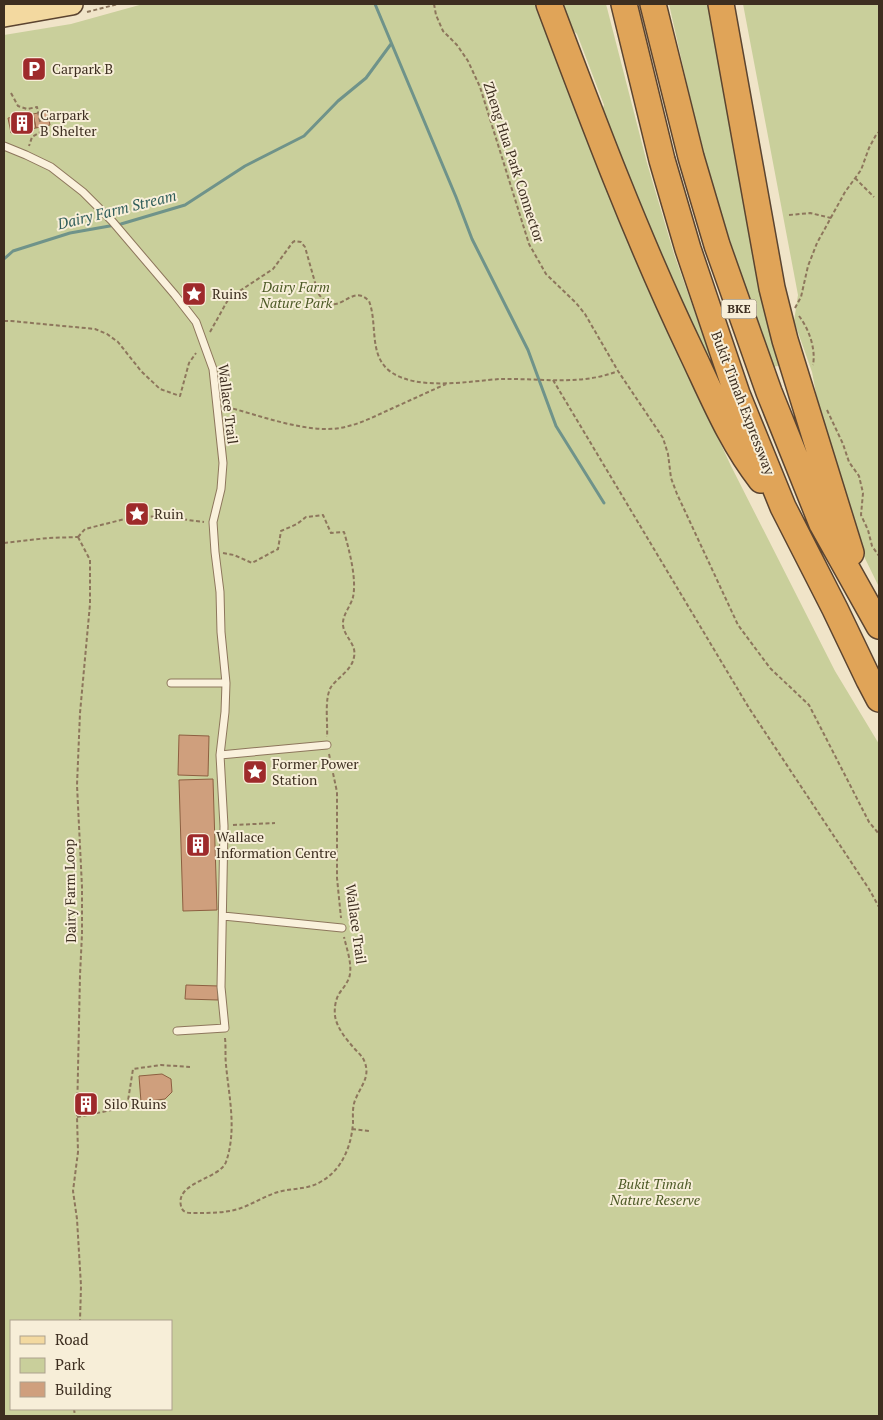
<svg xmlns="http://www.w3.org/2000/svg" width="883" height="1420" font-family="'PT Serif',serif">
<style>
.green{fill:#c9cf9b;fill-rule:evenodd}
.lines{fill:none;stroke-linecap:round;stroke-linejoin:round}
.stream{stroke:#6f938a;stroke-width:3}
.building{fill:#cf9f7d;stroke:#8d5f41}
.service-casing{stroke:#8d765c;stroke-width:9}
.primary-casing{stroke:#5b4430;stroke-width:24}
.motorway-casing{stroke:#5b4430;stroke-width:28}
.path{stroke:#8d765c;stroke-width:2;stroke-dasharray:4 2.5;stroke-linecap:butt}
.service{stroke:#faf1dc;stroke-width:7}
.primary{stroke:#f3d9a0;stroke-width:21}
.motorway{stroke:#e0a458;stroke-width:25}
.labels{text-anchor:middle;stroke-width:4;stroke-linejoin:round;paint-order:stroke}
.shield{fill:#f7eed8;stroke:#756857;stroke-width:1}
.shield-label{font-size:12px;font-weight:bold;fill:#3d2e20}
.poi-label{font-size:14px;fill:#3d2e20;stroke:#f7eed8;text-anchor:start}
.street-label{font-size:14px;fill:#3d2e20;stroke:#f7eed8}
.park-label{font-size:14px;font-style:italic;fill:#4d5a26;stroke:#f7eed8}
.water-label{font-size:15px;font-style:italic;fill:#2f5d5a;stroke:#f7eed8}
</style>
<rect width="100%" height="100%" fill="#f0e4c8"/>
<path class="green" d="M143,4H537L615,209L675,345L731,466L835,671L879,744V1416H4V35L71,24ZM11,1321H171V1409H11Z
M558,4H606L647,163L674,254L710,355L703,358L600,116L604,105L577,34L565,23Z
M669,4H712L782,365L773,367C755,317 738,266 722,215C700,146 685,75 669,4Z
M743,4H879V587L854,536L832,478L812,372L794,321L798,295Z"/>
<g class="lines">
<path class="stream" d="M375,4L456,197L472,239L528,350L556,426L604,503
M4,259L13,251L70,233L121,224L185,205L245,166L304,136L338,101L366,78L391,44"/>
</g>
<path class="building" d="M47,111L50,125L36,128L33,114Z
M33,114L36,128L11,133L8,118Z
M179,735L209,736L208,776L178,775Z
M213,779L217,910L183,911L179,780Z
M186,985L219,986L218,1000L185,999Z
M162,1074L171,1079L172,1092L165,1099L141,1102L139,1076Z
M88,1095L92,1097L91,1102L93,1105L90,1108H87L85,1111H82L79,1109L81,1104L79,1099L81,1097Z"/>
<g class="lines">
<defs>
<path id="service" d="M4,146L26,155L51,167L83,192L112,221L175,295L196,322L213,369L223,463L221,489L213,522L215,552L220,592L221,632L226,683L225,712L220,755L224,826L221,987L225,1028L177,1031
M171,683H226
M220,755L327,745
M223,916L342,928"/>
<path id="primary" d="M4,16L72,4"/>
<path id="motorway" d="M549,4C593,121 637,238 691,351C712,395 731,442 761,480
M624,4L662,160L688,249L737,394L783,507L835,609L869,680L879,699
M653,4L691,157L717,245L769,392L822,524L879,626
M721,4L772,288L785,340L851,553"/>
</defs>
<use href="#service" class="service-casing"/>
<use href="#primary" class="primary-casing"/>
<use href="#motorway" class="motorway-casing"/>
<path class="path" d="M434,4L436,15L443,31L457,45L468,61L480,87L529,244L546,274L576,303L585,314L618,371L663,438L668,454L671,478L677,494L738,625L770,668L809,705L869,822L879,834
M87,12L118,4
M11,93L18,106L27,109L37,107L42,131L32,137L29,146
M855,178L874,197
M789,215L810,213L831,218
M795,308L801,297L808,266L817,243L845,192L861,170L869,148L876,135L879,132
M799,316C809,329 816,349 813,365
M4,321H11L95,329L107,334L118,342L141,371L160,389L180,396L189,363L196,353
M210,332L229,298L273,269L293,242L295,241L301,242L305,247L318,293C338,323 350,281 369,301C378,324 368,356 391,372C418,391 470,381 500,379C539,378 581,386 618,371
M553,380L749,708L869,889L879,907
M227,407C258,415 292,428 324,429C349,430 371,418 393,408C411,400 428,392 446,384
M827,410L843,444L849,462L859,476L863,493L861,515L868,530L872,546L879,556
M78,537L90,560V604L80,713L77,785L82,887V934L80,975L77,1117L78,1152L73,1191L77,1219L81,1286L80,1321
M78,537L85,529L137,516L165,517L204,522
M4,543L48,538L78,537
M223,553L234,555L252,563L278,549L281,531L297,524L306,517L323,515L331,533L344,532C349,549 357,579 353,597C351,606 342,615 343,625C344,637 357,644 354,657C352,670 338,677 331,687C324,699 328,723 327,737
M329,754L337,792V878L341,918
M233,825L275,823
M225,1038C226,1047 225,1056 226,1065C229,1097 237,1130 226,1162C220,1179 175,1182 181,1206C183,1214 189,1213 196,1213C211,1213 227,1213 241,1208C255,1203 268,1194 282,1191C296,1188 310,1189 322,1181C331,1176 338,1168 343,1159C349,1148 352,1136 353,1123C353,1115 352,1106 356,1098C361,1086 370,1077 365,1063C363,1056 358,1053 354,1048C346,1039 337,1028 335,1016C334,1007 336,997 341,991C344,987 347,983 349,978C353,966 347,950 344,937
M77,1117L127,1107L133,1069L161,1065L190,1067
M352,1129L369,1131
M74,1409L75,1416"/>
<use href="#service" class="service"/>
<use href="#primary" class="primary"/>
<use href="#motorway" class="motorway"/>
</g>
<defs>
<symbol id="parking-square" viewBox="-11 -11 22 22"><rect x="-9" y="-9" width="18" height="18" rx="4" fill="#9e2a2b" stroke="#f7eed8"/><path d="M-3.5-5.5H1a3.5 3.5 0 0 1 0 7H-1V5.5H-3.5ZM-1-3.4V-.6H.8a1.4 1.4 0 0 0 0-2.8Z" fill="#fff"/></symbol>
<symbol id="building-square" viewBox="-11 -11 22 22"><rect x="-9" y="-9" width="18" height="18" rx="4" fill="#9e2a2b" stroke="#f7eed8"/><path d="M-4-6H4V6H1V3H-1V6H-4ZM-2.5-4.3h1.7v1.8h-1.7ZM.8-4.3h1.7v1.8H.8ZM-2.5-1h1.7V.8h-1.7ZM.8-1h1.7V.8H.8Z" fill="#fff"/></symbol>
<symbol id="sight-square" viewBox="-11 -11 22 22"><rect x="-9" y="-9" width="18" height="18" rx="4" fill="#9e2a2b" stroke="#f7eed8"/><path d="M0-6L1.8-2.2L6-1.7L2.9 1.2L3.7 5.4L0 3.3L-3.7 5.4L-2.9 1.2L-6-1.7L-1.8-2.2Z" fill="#fff"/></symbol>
</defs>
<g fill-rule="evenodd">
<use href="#parking-square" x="20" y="55" width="28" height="28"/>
<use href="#building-square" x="8" y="109" width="28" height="28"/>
<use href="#sight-square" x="180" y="280" width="28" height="28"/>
<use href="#sight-square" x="123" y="500" width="28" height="28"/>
<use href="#sight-square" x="241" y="758" width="28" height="28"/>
<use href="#building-square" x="184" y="831" width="28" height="28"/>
<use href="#building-square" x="72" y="1090" width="28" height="28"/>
</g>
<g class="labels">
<rect class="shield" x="721.5" y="299.5" width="35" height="19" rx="4"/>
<g class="shield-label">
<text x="739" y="313">BKE</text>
</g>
<g class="poi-label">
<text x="52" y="74">Carpark B</text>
<text x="40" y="120">Carpark<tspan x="40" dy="16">B Shelter</tspan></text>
<text x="212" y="299">Ruins</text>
<text x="154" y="519">Ruin</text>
<text x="272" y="769">Former Power<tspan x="272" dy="16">Station</tspan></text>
<text x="216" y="842">Wallace<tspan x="216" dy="16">Information Centre</tspan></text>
<text x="104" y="1109">Silo Ruins</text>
</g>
<g class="street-label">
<text transform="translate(514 162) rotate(72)" y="5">Zheng Hua Park Connector</text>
<text transform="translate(743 403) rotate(69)" y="5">Bukit Timah Expressway</text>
<text transform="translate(228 404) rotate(83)" y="5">Wallace Trail</text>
<text transform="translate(70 891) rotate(-91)" y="5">Dairy Farm Loop</text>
<text transform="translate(356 924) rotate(82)" y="5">Wallace Trail</text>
</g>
<g class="park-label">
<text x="296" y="292">Dairy Farm<tspan x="296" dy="16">Nature Park</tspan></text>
<text x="655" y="1189">Bukit Timah<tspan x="655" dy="16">Nature Reserve</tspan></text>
</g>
<g class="water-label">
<text transform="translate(117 210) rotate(-14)" y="5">Dairy Farm Stream</text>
</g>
</g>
<rect width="883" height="1420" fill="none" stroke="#3d2e20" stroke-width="10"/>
<rect x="10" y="1320" width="162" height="90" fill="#f7eed8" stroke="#ada18e"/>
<rect x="20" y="1336" width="25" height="8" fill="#f3d9a0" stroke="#ada18e"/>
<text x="55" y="1345" font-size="15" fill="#3d2e20">Road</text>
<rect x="20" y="1358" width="25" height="15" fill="#c9cf9b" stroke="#ada18e"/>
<text x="55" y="1370" font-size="15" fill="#3d2e20">Park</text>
<rect x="20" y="1382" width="25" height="15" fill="#cf9f7d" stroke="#ada18e"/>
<text x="55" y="1395" font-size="15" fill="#3d2e20">Building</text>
</svg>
